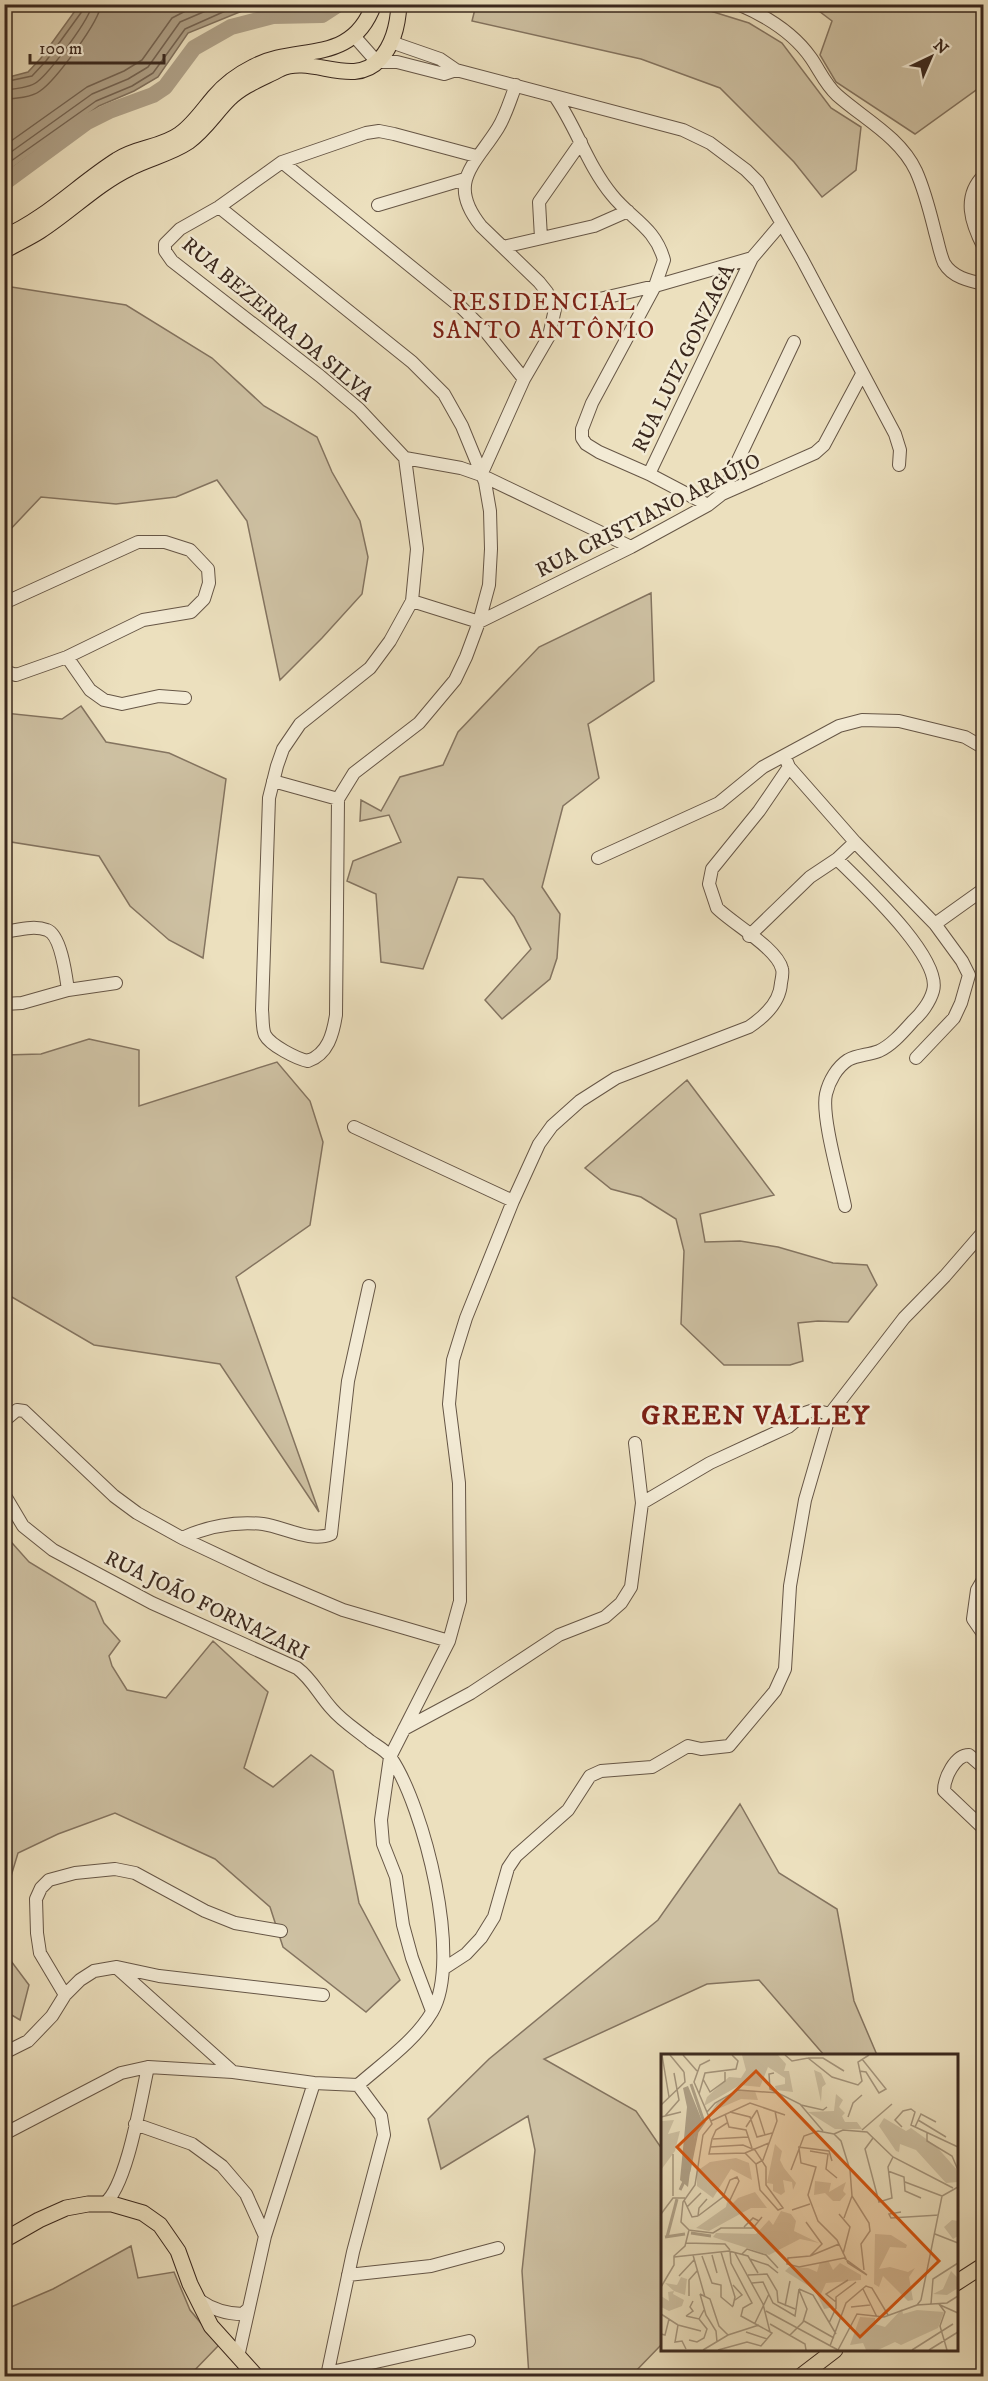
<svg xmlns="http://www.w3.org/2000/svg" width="988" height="2381" font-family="'IM FELL DW Pica',serif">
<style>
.green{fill:#cec1a3;stroke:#847460;stroke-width:1.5}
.water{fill:#afa188;stroke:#80715e;stroke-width:1.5}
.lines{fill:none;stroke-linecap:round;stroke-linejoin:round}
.shore{stroke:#746453;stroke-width:1.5}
.river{stroke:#afa188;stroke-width:16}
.minor-casing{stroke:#665646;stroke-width:14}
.major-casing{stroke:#3a281e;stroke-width:17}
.minor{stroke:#f3ebd5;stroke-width:12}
.major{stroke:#ece0be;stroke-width:15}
.labels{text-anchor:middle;stroke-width:5;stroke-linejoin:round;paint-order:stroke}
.street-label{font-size:21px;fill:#3a281e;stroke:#f3ebd5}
.quarter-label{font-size:24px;letter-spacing:1.5px;fill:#7a1f14;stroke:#f3ebd5}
.district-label{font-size:27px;font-weight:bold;letter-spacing:1.5px;fill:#7a1f14;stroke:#f3ebd5}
.inset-river{fill:none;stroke:#afa188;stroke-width:3}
.inset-road{fill:none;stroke:#a5967e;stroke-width:1.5}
.view{fill:#d7540e;fill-opacity:0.15;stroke:#d7540e;stroke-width:3}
.inset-edge{fill:none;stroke:#3a281e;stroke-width:3}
</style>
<rect width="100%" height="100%" fill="#ece0be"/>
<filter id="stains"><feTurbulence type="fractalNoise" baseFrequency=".00333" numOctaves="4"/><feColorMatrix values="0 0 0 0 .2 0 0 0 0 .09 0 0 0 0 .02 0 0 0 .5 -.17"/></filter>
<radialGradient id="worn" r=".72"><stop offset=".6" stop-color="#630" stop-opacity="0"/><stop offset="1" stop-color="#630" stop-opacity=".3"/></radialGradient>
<path class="green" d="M691,5L749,23L782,43L831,108L861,127L856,170L822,197L794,162L720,88L641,59L472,21L476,5Z
M811,5H983V85L915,134L836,82L820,55L832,21Z
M5,286L126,305L212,358L264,406L317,437L332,472L360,521L368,557L362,594L322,638L280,680L247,521L217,480L176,497L116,504L41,497L5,535Z
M651,593L654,681L588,724L599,778L563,806L542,887L560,914L557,958L550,979L502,1019L485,1000L531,949L514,917L483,879L458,877L423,969L381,962L376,894L347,881L353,861L401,842L389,815L360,821L361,800L381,811L400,777L443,765L458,732L539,647Z
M81,706L106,742L169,753L226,779L203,958L169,940L130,906L99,856L5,841V713L62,719Z
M89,1039L139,1050V1106L277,1062L310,1101L323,1142L310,1225L236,1277L319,1512L220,1364L94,1345L5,1293V1055L41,1054Z
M687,1080L774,1195L700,1214L705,1242L740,1241L778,1247L833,1263L867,1265L877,1285L848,1322L818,1321L798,1323L803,1361L790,1365H724L681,1324L684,1251L676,1219L641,1197L611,1189L585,1168Z
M5,1535L29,1562L95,1602L104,1623L120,1641L109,1656L112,1666L127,1690L166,1698L213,1641L268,1692L244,1768L273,1787L311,1755L333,1771L359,1903L400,1980L366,2012L283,1947L270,1907L215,1859L115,1813L58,1834L18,1853L5,1896Z
M740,1804L779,1873L837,1909L854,2001L877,2055H824L759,1980L707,1984L544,2059L636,2111L662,2149V2344L631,2376H529L522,2271L535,2150L528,2116L441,2169L428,2119L489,2059L658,1920Z
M4,1941L8,1957L29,1985L20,2020L5,2011Z
M131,2246L138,2278L174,2272L190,2310L219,2345L189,2376H5L4,2310L53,2289Z"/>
<path class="water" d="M80,4H282V5L247,9L188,33L158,77L134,91L99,106L5,173V78L28,72L41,58Z"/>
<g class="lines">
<path class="shore" d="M4,82L32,76L46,61L83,10L84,4
M4,90C14,89 30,88 37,82C49,73 91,18 92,4
M4,99C15,99 32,97 40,91C55,81 100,21 101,4
M4,146L87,87L124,71L142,60L172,18L199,4
M4,157L92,94L128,79L148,67L180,22L222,4
M4,166L96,101L132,86L153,73L185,29L241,4"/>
<path class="river" d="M4,183L87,122L109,111L153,95L165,87L194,48L231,27L273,16L322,15L339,4"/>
<defs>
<path id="minor" d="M738,4C766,16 793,32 811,58C820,71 825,84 837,95C864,119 900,137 916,171C925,191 930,212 935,232C938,242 940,254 944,263C952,277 969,281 984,284
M354,36L377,62H397L444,74L456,70
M391,42L440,59L456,70L683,130L710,143L746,170L758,182L802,259L895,434L900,450L899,465
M556,98C577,129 588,166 612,195C631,219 655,227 664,260L655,286L592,403L582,429V438L586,444L599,452L649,474L708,505
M282,162L462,308L486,332L524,379
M984,175C962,197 971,223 984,248
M378,205L465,179
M219,207L412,362L444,394L462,426L485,482L490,511L491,549L489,585L479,622L466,657L455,680L419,723L354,773L338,799L336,1015C333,1034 328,1054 308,1061C297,1059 270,1045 265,1035C262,1029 263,1018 262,1010L269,798L277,766L283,749L300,724L370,668L390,641L412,601L417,549L405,458L359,409L320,376L172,261L165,251V244L180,229L219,207L282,162L366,133L379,131L394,134L476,156
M541,238L539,202L581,142
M503,247L594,226L628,211
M578,304L655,286L752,258L781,224
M405,458L461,468L481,475L631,547
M649,474L752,258
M481,475L524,379L549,336L555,309L547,292L539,282L481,226C446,182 475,165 498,128C506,115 510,100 516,85
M722,494L794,342
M412,601L479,622L631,547L708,505L722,494L815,453L824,445L862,374
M4,603L138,542H165L190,550L208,569L209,583L204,599L191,612L143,620L67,657L16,675L4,671
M67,657L90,690L104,700L122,704L159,696L185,698
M787,762L789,767L855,842L935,924L962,961L969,975L961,1003L954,1018L916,1058
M273,781L338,799
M598,858L719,803L763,767L839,726L862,720L899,721L965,737L984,748
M837,859C860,882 943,958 933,991C930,1002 921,1014 913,1021C903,1032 892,1045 879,1051C869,1055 857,1055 848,1060C837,1067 829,1081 826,1094C821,1116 840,1181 845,1206
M935,924L984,889
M4,932C18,930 34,925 47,930C61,935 66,976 68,990
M749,936L810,877L837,859L855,842
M4,1004L22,1003L68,990L116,983
M354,1127L513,1201
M369,1286L348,1381L331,1534C311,1543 284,1527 263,1524C234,1521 208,1526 182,1538L265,1577L343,1610L449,1641
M4,1421L17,1410L24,1411L114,1496L137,1513L182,1538
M4,1494L23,1526L53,1550L152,1603L297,1668C312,1679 319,1695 332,1709C342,1721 358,1731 370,1741C377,1746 387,1751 391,1758C424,1807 463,1960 432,2012C415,2041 383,2063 358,2085
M642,1503L710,1463L788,1427L805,1413L814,1410L830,1414
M984,1578L977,1590L973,1619L984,1635
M404,1729L471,1693L559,1635L605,1617L621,1603L631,1587L642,1503L635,1443
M984,1768L969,1755C955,1755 944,1778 944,1791L984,1829
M117,1968L233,2072
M443,1969L466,1954L481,1938L494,1917L508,1868L516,1856L568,1810L590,1776L601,1771L652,1767L688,1746L701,1749L729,1746L775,1691L785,1669L790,1586L805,1500L830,1414L904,1318L945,1276L984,1231
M65,1995L40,1953L37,1933L36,1899L41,1888L49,1880L75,1873L115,1869L135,1873L205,1911L235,1923L281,1931
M432,2011L412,1958L403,1925L396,1877L383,1844L381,1820L390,1757L449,1641L460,1601L459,1483L449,1404L453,1360L466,1318L513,1201L539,1144L552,1126L580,1101L616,1078L749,1027C764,1017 780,1002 781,983C782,978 783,972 782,969C777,948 733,924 717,908L709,884L712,869L759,811L789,767
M4,2053L28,2041L52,2016L65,1995L80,1980L94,1971L117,1967L159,1976L323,1995
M135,2124L192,2144L222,2166L246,2194L265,2236
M4,2134L121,2073L148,2067L233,2072L314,2083L358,2085L381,2116L384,2135L353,2252L327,2376
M104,2204C127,2187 141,2098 148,2067
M348,2275L431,2266L498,2248
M199,2300C213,2310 226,2314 243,2314L249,2308
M238,2357L265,2236L314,2083
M327,2373L469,2341"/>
<path id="major" d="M4,237C46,219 79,184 117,160C136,147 161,148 180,134C193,125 203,110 214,97C225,84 237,75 253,67C298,43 351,67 374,4
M4,251C16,244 29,238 40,231C71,211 97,184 130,168C149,158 170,154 188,142C205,130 215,113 229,99C243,85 263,78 280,69C312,54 353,89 380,59C393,45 398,24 399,4
M4,2240L39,2220L66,2208L88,2204H112L143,2213L160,2225L178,2251L190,2284L211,2326L256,2376
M956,2283L984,2265
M801,2376L835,2350"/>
</defs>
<use href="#minor" class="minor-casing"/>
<use href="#major" class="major-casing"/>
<use href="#minor" class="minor"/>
<use href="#major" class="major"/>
</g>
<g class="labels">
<g class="street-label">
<text transform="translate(278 319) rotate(40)" y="7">RUA BEZERRA DA SILVA</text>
<text transform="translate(683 358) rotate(-64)" y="7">RUA LUIZ GONZAGA</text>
<text transform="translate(648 515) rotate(-27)" y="7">RUA CRISTIANO ARAÚJO</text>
<text transform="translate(207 1605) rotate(26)" y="7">RUA JOÃO FORNAZARI</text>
</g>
<g class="quarter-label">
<text x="544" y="310">RESIDENCIAL<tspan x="544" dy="28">SANTO ANTÔNIO</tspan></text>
</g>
<g class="district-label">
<text x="756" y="1424">GREEN VALLEY</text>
</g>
</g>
<g transform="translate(661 2054)">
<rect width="297" height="297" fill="#ece0be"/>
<path d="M81,1H117L125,10L123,17H128L132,38L115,36L114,32L124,30V24L107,13L99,33L79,31L43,52L46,43L68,23L80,24L85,16ZM153,16L160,19L165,30L161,33L160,48ZM77,37H94L97,46L80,45L50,58L56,49ZM175,40L182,46L178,53L184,59L181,62L184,68H196L201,75H174L147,58L173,57ZM223,64L245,77L250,74L275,92L297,117V128L285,129L255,96L239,90L238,98L235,97L218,72ZM13,66L7,80L19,77L14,97L0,116L1,67ZM114,90L121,97L119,106L123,114L135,129L132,136L131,128L122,126L124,138L120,141L112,137V130L106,129ZM75,104L88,109L91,126L70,115L52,144L36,132V117L49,108ZM154,127L170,129L168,138L185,128L182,137L185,140L179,147H172L164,139L153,141ZM94,138L106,154H90L48,177L35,174L65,153L66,148L71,150L77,144ZM120,157L130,160L135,167L133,177L158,189L139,185L108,201L52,183L55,179L95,180L108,166L112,171ZM291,166L297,167V182L292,185L283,173ZM214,180L230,181L246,191L245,194L229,193L218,215L229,213L247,218L254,214L248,223L252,246L247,247L222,222L218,233L213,230ZM159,208H168L172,216L179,209L200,221V226L165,229L160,240L173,253L163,255L154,236L124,217L128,213L147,214L156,218ZM290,217L297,224V234L286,241L272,240L282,235ZM20,223L26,225L24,241L13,237L12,240L23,246L21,252L8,257L0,253V242L8,247L7,238L13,237L4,229L16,231ZM241,255L242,260L256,256L283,258L277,274L240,291L234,288L217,296H205L202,289L189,291L199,263L214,264V270L224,273Z" fill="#cec1a3"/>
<path d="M27,32L42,69L34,81L27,133L19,126L26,53L22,34Z" fill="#afa188"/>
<path class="inset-river" d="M19,136L28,117L36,78L43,68L30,30M30,179L50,182M4,183L24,180M6,183L16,145"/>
<path class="inset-road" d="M1,1L8,43M9,1L23,18M22,1L36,17M124,1L131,7L147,4L171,23L197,31L201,27L197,8L208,1M147,4H162L183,17M198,17L205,18L218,39L225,35L201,5M113,19L108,20L109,35L139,50L162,77M42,25L49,38L64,27V18M38,40L44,19L75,15L77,7L71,1M0,51L24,28L23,18M140,51L162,56L166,53M96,56L104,81M46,58L54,49L77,36L118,39M69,58L89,63L96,83L111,79M64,60L68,73L85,76L91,94M4,62L18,46L13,19M0,63L20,58M187,63L192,49L201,41M257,66L285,83M50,67L89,49L124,61M85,73L96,56M241,73L234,66L242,57L250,55L254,58L250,71L297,93M254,73L260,60L275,68M201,76L231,50M266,79V87L291,102L297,116M173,80L182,76L206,78L232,103L292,134M173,80L180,87L189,116L191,142L183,164M212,84L204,95L218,148L231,144L227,113L232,103M52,85L87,83M49,93L82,91L94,96L105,113V131L122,154L117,156L99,136L95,110L84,99L48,100L51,85L55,76L66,69M137,93L168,97L171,107M138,94L140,109L155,113L147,141L157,167L176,186L187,209L206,221M149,97L167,100L165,115L176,124M84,99L108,89M95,110L102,106L116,67L114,57M130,116L143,82L157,77L173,80M227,117L243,123L244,137L260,144M244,128L281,142M12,142V100M191,142L208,169L209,177L200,190L203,216M23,146L31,163L37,162M26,153L40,139M131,156L149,150M240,158L228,160L230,164L278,161M0,160L12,144H24M178,160L189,173L182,200M37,162L62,143L69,126L76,123L78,127L69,146L62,143M37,162L38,154L46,145M145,168L161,190L149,202L178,190M83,173L92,164L98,167M27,176L52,179L60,174H92L101,163M274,180L297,189M25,189L64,190L69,196M60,198L74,243L72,252M74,199L102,250L109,278M81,200L86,195L105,201L117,214M32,201L44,243M51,201L56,219M41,202L51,229L60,231V243L72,253M149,202L127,204L126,210L138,213L183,204L205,220M13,203L68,197L87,202L97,219M89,205L107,211L117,219M87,221L106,220L116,237L117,248L134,255M18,222L33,206M91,229L102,228L112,249L134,262L138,235M72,231L81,241L74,246M0,233L13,211V202L24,192L28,176L20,168L22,148L34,131L42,81L51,70L33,28L39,11L49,6M138,235L152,241L175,280M202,235L216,263M39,240L45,261L55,277L56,288M39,240L49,245L58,272L67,281M28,242V226L36,217M175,248L165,240L187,226M270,250L272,225L297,209M278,250L284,258L279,272L286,296M256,251L286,249L297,242M279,251L297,259M124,252L129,227M190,253L209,251M105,257L177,296M0,260L17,271L40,277M25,262L38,265L43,256M25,262L32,257L29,253L32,247M143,267L173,284M94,269L108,240M168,269L175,254V243L195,228M109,270L144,290L145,296M17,271L14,288L21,287L25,295M85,278L106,285M0,280L4,281L8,265M129,281L142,268L146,255L138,236M28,286L36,288L43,284L46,275L38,265M169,292L185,249L205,232L211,234L227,261M42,296L67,281L98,271M57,296L86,288L100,292L111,279L80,262L82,254L91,249L70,209L69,197M177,296L196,260L223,263L256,251L260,246L281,142L297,133M251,296L292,270M268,296L297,278"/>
<path class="view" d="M95,17L278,207L199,283L16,93Z"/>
<rect width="297" height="297" class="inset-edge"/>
</g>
<rect width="988" height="2381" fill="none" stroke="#ece0be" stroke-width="24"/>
<rect x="6" y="6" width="976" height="2369" fill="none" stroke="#3a281e" stroke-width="3"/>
<rect x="12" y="12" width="964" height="2357" fill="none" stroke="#3a281e" stroke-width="1.5"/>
<g transform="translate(931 57) rotate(44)" stroke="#f3ebd5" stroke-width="4.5" paint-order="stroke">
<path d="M0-4.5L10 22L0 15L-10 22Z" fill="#3a281e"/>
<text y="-9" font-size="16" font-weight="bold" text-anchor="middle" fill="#3a281e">N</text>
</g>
<path d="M30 54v9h134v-9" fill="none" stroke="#3a281e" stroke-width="3"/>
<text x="39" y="54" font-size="18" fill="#3a281e" stroke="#f3ebd5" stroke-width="4.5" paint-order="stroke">100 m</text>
<rect width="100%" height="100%" filter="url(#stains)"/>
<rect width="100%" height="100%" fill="url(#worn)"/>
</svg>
